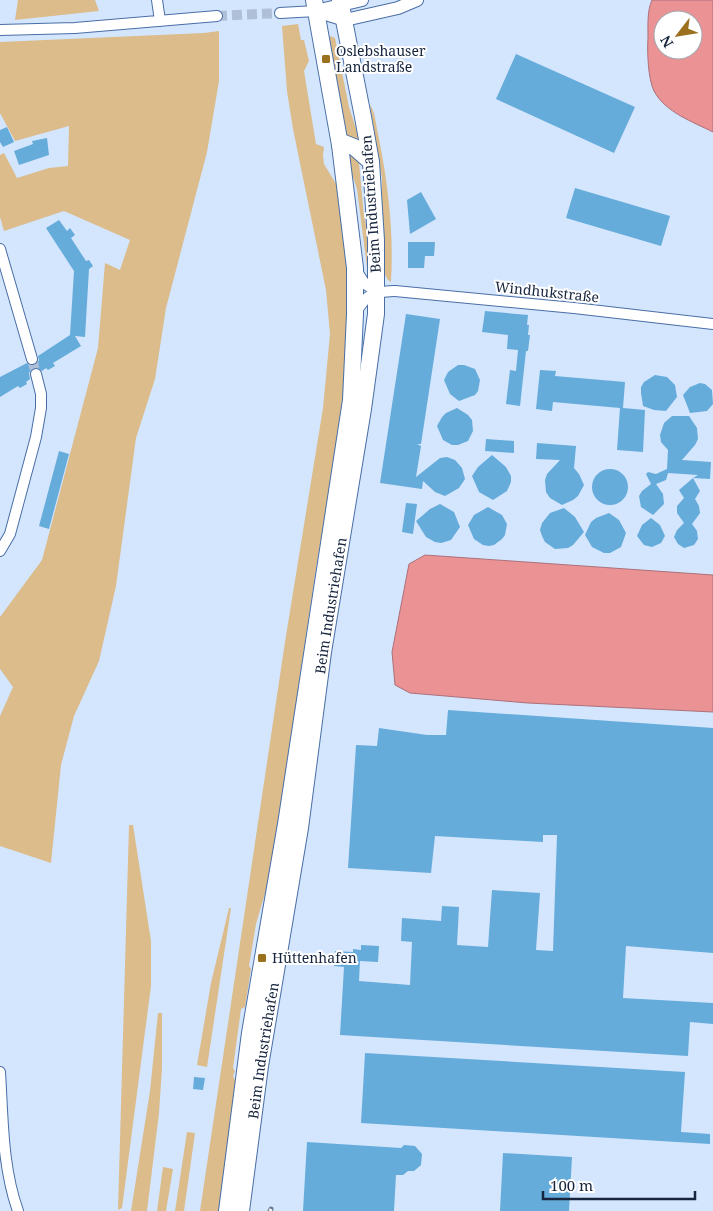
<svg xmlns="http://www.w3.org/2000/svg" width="713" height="1211" font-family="'Noto Serif',serif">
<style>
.green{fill:#dbbc8a}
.water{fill:#eb9294;stroke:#ab717a;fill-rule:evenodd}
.building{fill:#65acdb}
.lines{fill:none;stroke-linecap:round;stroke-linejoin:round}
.minor-tunnel{stroke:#aebfd7;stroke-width:10;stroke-dasharray:10 5;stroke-linecap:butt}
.minor-casing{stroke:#496ea6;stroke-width:12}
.tertiary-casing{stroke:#496ea6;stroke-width:14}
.primary-casing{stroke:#496ea6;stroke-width:18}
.minor{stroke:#fff;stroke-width:10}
.tertiary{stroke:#fff;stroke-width:12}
.primary{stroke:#fff;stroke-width:16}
.rail-casing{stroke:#6b7b94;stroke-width:5}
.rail{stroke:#fff;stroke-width:3;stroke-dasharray:9;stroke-linecap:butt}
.poi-dot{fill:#9b701e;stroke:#fff;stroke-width:2}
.labels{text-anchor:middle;stroke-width:4;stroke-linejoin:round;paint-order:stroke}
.poi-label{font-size:14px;fill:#16253d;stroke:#fff;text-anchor:start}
.street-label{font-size:14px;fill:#16253d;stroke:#fff}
</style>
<rect width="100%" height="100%" fill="#d4e5fe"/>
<path class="green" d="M18,0H95L99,11L15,20Z
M298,24L301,40H304L309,61L304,71L316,144L324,147L323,155L324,164L338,187L348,250L347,361L333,470L317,562L268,891L266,890L256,924L249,966L251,969L245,1007L241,1009L233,1068L235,1071L233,1076L235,1080H237L221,1211H200L285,642L323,408L330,334L326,290L293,129L287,91L282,26Z
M219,31V81L207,152L166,308L155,379L136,438L116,586L99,661L74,716L61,765L51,863L0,846V716L13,687L0,669V617L42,560L98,348L105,263L120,270L130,240L64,211L4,231L0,217V155L4,153L17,178L49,168L68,166L69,126L15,141L0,113V42L204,33Z
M330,36L335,38L349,107L360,141L358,142L354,138L343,135L329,44Z
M370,105C375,111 376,125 378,134C388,183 394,231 391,282L388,280L383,271L381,212L382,179Z
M348,151L358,160L359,163L364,216L369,240L368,275L357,189L349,165Z
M129,825H133L151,941V986L122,1208L118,1210Z
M229,908H231L207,1067L197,1065L211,983Z
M158,1013H162V1068L159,1113L147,1211H131L150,1091Z
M187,1132L195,1133L184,1211H175Z
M163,1167L173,1169L166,1211H157Z"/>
<path class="water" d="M652,0H713V132C693,122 665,112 654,91C648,79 647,51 648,38C648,25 647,11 652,0ZM663,20H693V50H663Z
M425,555L713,575V712L528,703L410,693L395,685L392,652L409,564Z"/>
<path class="building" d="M516,54L635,107L614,153L496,99Z
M7,127L14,142L3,147L0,142V130Z
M47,138L49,155L19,165L14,151L33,144L32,141Z
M575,188L670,216L661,246L566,218Z
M421,192L436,219L410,234L407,200Z
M59,220L67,231L70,228L75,235L71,238L86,261L89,260L93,266L89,269L85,337L75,336L81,346L53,363L55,366L48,370L46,368L42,371L37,367L32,369L29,373L30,379L26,382L27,384L20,388L18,386L0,397V377L27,363L31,366L37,364L39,360L38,356L70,335L74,271L46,228Z
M408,242H435L434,256H425L424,268H408Z
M485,311L528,315L527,325H529L528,335H530L528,351H526L520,406L506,404L510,370L516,371L518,350L507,349L508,335L482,332Z
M406,314L440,319L421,444H417L421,446L416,477L440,458L447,457L455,460L462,468L465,479L459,488L445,496L435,492L423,481L422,489L380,483Z
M458,365H464L475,369L480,380L478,391L475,395L459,401L450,394L444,380L448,372Z
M540,370L556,371L555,376L625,382L623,408L645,410L643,452L617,450L620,408L553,402L552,411L536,409Z
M655,375L667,377L675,385L677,397L666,411L654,410L643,406L641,393V387L644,382Z
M700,383L705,384L712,390L713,404L707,411L690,413L683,395L690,387Z
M457,408L468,415L472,420L473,431L468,441L458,445H452L443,440L437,426L442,417L446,413Z
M672,416H689L697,428L698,439L695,445L682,460L711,462L710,479L693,478L698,475L668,473L666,480L656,484L663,494L664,504L653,515L641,507L639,496L642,491L651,484L646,474L648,472L656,474L667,469L668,450L661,442L660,435L664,423Z
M486,439L514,441V453L485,451Z
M537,443L576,446L574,468L579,474L584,485L578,496L573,500L562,505L550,498L546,492L545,480L547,474L560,460L536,459Z
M59,451L69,454L49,529L39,526Z
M492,455L506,467L511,476V482L507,491L493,500L479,492L472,476L478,467Z
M592 487a18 18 0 1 1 36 0a18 18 0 1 1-36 0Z
M693,478L700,491L695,499L699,506L700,513L692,524L697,531L698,539L694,545L684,548L678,544L674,537L677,530L684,523L677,513V506L684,498L679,490Z
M406,503L417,504L413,534L402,532Z
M440,504L454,512L460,527L451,540L441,543L435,542L426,537L416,521L430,509Z
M488,507L502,515L507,524L505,535L502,539L494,545L489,546L483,545L474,539L468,525L474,515Z
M564,508L575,517L584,532L573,545L568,548L555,549L545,542L542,536L540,530L542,523L550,513Z
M609,513L619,520L626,533L621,547L610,553H604L592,547L585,535L591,522L596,518Z
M651,518L660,525L665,536L661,543L652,547L644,545L637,536L642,525Z
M448,710L713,728V953L626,946L623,998L713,1003V1024L690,1022L688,1056L340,1035L344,967L334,966L335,951L353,952V949L361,950V945L379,946L378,962L360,961L359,981L410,985L412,942L401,941L402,918L441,921L442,906L459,907L457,945L488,947L492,890L540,893L536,950L553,951L557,835H543V842L435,836L431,873L348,868L356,745L377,746L379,728L427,735H446Z
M365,1053L685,1072L681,1132L710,1134V1144L361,1123Z
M194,1077L205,1078L203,1090L193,1089Z
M307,1142L401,1148L404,1145L415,1146L422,1154L421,1165L414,1171H408L403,1175H396L394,1211H303Z
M503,1153L572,1157L569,1211H500Z"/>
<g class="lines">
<path class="minor-tunnel" d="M217,16L280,13
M32,359L36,374"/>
<defs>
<path id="minor" d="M157,0L160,21
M280,13L316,11
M0,30L75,28L217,16
M0,249L32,359
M356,270L365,284L377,292
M357,311C368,292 375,292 395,291L574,308L713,324
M0,551L10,534L36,437L41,408V394L36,374
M0,1072C3,1118 2,1166 18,1211"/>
<path id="tertiary" d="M316,11L345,20L398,8L417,0
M316,11L362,0"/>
<g id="primary">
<path d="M340,145L344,143L354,147L371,162"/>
<path d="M227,1211L250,1033L286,824L351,400L355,314V268L340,145L314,0"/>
<path id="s1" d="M241,1211L260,1066L300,828L323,652L363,409L376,314V240L371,162L363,117L340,0"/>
</g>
</defs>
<use href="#minor" class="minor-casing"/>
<use href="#tertiary" class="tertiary-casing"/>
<use href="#primary" class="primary-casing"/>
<use href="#minor" class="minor"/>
<use href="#tertiary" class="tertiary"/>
<use href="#primary" class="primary"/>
<defs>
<path id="rail" d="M270,1211L271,1209"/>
</defs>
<use href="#rail" class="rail-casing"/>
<use href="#rail" class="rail"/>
</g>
<g class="poi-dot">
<rect x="321" y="54" width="10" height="10" rx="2.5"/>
<rect x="257" y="953" width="10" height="10" rx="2.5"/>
</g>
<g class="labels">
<g class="poi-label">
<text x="336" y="56">Oslebshauser<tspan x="336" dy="16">Landstraße</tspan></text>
<text x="272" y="963">Hüttenhafen</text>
</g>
<g class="street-label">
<text transform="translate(371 204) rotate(-94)" y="5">Beim Industriehafen</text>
<text transform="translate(547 292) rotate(6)" y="5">Windhukstraße</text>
<text dy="5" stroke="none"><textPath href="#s1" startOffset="612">Beim Industriehafen</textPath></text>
<text dy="5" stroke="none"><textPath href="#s1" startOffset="162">Beim Industriehafen</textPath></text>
</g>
</g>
<g transform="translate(678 35) rotate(239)"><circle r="24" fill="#ffffff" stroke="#a2a8b1"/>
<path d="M0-4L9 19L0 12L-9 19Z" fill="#9b701e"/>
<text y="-8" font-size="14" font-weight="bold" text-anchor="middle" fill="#16253d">N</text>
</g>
<path d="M543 1191v8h152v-8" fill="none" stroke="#16253d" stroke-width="2.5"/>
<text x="550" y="1191" font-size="15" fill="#16253d" stroke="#ffffff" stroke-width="4" paint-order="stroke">100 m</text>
</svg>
